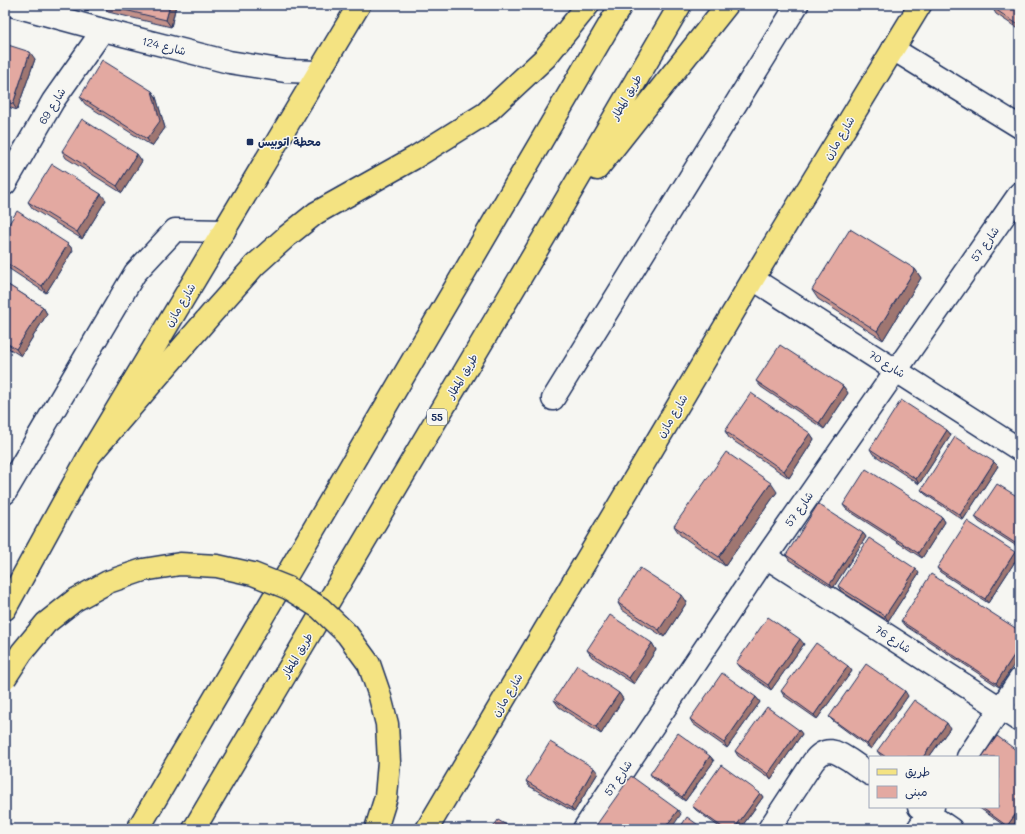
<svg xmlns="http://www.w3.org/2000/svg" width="1025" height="834" font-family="Mali,'Playpen Sans Arabic',sans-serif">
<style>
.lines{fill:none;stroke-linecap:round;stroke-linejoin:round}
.minor-casing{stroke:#1b2f5e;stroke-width:25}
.major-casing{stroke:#1b2f5e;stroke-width:25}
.highway-casing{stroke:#1b2f5e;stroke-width:25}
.minor{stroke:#f6f6f2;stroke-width:22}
.major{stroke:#f4e382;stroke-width:22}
.highway{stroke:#f4e382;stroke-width:22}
.major-bridge-casing{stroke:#1b2f5e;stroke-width:25;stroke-linecap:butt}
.major-bridge{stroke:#f4e382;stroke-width:22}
.wall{fill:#c3918a;stroke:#1b2f5e}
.shaded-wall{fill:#9f7671;stroke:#1b2f5e}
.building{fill:#e3a9a1;stroke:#1b2f5e}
.poi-dot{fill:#1b2f5e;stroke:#f6f6f2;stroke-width:1.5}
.labels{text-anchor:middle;stroke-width:3;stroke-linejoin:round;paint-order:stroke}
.shield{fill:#f6f6f2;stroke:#5d6b8a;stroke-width:1}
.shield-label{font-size:10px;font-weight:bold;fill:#1b2f5e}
.street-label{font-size:11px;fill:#1b2f5e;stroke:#f6f6f2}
.poi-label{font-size:11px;font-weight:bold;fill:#1b2f5e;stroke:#f6f6f2;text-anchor:start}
</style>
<rect width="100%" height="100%" fill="#f6f6f2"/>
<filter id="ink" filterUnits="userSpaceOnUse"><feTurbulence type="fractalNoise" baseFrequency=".025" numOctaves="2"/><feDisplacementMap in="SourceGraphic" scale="8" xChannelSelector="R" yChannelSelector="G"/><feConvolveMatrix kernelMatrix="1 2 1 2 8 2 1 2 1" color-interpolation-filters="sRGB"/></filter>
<g filter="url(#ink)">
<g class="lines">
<defs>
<path id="minor" d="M11,5L103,30L229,62L285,71L319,72
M893,49L1020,127
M5,184L53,101L103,30
M753,279L1020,450
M553,399L797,5
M5,493L135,273L175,230L224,231
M766,557L1020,721
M968,757L1020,679
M919,807L951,829
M584,829L766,557L1020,193
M769,829L813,762C826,744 837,752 851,761C858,766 864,770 870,774
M918,829L933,807"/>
<path id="major" d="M5,609L89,456L359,5
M427,829L753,279L920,5"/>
<path id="highway" d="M597,169L727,5
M89,456L213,312L255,265L286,237L316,213L414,158L486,113L545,58L588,5
M138,829L621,5
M194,829L549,229L680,5"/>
</defs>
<use href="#minor" class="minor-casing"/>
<use href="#major" class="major-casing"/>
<use href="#highway" class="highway-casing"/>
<use href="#minor" class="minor"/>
<use href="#major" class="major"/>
<use href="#highway" class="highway"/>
<defs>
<path id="major-bridge" d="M5,678L22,652L46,623L75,600L108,582L143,570L180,564L217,566L253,574L288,588L320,608L347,634L369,664L379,693L387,724L389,762L386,797L376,829"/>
</defs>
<use href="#major-bridge" class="major-bridge-casing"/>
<use href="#major-bridge" class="major-bridge"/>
</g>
<path class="wall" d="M67,5H89L88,11Z
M104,5H176L171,27L108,12Z
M1020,5V30L996,14L992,7Z
M5,44L35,59L17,110L5,106Z
M152,91L156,97L165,128L152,146L85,104L80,97Z
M62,151L142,161L122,193L66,158Z
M106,200L82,239L33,209L28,202Z
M5,230L68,244L73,250L46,293L5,266Z
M915,269L921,278L883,340L818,299L812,290Z
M5,283L43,307L47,314L21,356L5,346Z
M756,381L843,386L848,393L824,429L761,387Z
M947,430L951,435L919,484L873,454L870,449Z
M725,431L810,433L814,439L789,478L729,438Z
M994,462L998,466L963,520L925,494L921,490Z
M777,492L725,566L680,535L674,526Z
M1020,498L1018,547L979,522L975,517Z
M843,505L942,517L945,522L922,558L846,509Z
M863,533L866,537L833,588L789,560L786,555Z
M1018,557L988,603L940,572L937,568Z
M919,573L888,621L841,591L838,586Z
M687,602L664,637L622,610L618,603Z
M901,621L1020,631L999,687L904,625Z
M652,643L656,650L634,684L592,657L587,650Z
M804,644L771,690L739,667L736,663Z
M848,666L852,671L817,719L784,696L781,691Z
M619,693L623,699L601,734L559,707L554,700Z
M908,696L871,749L833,721L829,717Z
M756,697L760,702L727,748L693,724L690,719Z
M950,728L929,757H882L881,756L877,751Z
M799,730L802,734L771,779L738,756L735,751Z
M1020,753V817L1011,829H1009L978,807H998Z
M710,756L714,761L685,801L653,778L650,774Z
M598,773L574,812L529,786L526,781Z
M760,793L763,797L740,829H722L696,810L692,806Z"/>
<path class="shaded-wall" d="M84,5H89L88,11Z
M170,5H176L171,27L166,20Z
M30,52L35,59L17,110L13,104Z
M152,91L156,97L165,128L152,146L147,139Z
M137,154L142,161L122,193L117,186Z
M101,194L106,200L82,239L77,232Z
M68,244L73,250L46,293L42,286Z
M915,269L921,278L883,340L877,331Z
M43,307L47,314L21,356L16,349Z
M843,386L848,393L824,429L819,423Z
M947,430L951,435L919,484L916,479Z
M810,433L814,439L789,478L784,471Z
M994,462L998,466L963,520L960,515Z
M771,483L777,492L725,566L719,557Z
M942,517L945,522L922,558L918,553Z
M863,533L866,537L833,588L830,584Z
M1020,535V545L1018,547L1015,543Z
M1015,552L1018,557L988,603L985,599Z
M916,569L919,573L888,621L885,616Z
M682,595L687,602L664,637L659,630Z
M800,639L804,644L771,690L768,685Z
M652,643L656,650L634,684L629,678Z
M1020,646V656L999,687L996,683Z
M848,666L852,671L817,719L814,715Z
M905,691L908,696L871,749L867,744Z
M619,693L623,699L601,734L596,727Z
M756,697L760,702L727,748L724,743Z
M947,723L950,728L929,757H923Z
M799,730L802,734L771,779L768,774Z
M710,756L714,761L685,801L682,797Z
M594,768L598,773L574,812L571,808Z
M760,793L763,797L740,829H734Z
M1020,808V817L1011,829H1010L1007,826Z
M678,810L681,814L671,829H664Z"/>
<path class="building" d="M104,5H170L166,20Z
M993,5H1020V26L992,7Z
M5,44L30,52L13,104L5,101Z
M102,60L152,91L160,121L147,139L80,97Z
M82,119L137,154L117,186L62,151Z
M52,164L101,194L77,232L28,202Z
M17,211L68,244L42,286L5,262V230Z
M850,229L915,269L877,331L812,290Z
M5,283L43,307L16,349L5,342Z
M780,345L843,386L819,423L756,381Z
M751,393L810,433L784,471L725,431Z
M901,400L947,430L916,479L870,449Z
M955,437L994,462L960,515L921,490Z
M726,452L771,483L719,557L674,526Z
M866,469L942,517L918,553L843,505Z
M997,484L1020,498V535L1015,543L975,517Z
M818,504L863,533L830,584L786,555Z
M967,521L1015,552L985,599L937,568Z
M869,538L916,569L885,616L838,586Z
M640,568L682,595L659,630L618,603Z
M931,574L1020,631V646L996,683L901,621Z
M610,615L652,643L629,678L587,650Z
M768,617L800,639L768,685L736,663Z
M816,643L848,666L814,715L781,691Z
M866,664L905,691L867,744L829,717Z
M577,665L619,693L596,727L554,700Z
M722,673L756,697L724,743L690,719Z
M914,700L947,723L923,757H886L877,751Z
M767,707L799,730L768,774L735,751Z
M678,733L710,756L682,797L650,774Z
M997,736L1020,753V808L1007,826L981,807H998V757H982Z
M550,742L594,768L571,808L526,781Z
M721,765L760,793L734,829H725L692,806Z
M631,776L678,810L664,829H598L595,827Z
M687,817L704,829H679Z
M498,820L513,829H492Z"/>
</g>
<rect class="poi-dot" x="246" y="138" width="8" height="8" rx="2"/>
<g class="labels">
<rect class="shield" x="427" y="409" width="20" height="16" rx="3"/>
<g class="shield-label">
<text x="437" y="421">55</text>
</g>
<g class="street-label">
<text transform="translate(164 46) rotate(14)" y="4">شارع 124</text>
<text transform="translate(626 97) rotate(-60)" y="4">طريق المطار</text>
<text transform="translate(52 106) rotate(-58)" y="4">شارع 69</text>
<text transform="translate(839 138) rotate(-59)" y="4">شارع مازن</text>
<text transform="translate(985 244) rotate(-55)" y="4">شارع 57</text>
<text transform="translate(180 305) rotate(-59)" y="4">شارع مازن</text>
<text transform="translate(887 364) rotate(32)" y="4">شارع 70</text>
<text transform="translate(462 376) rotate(-59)" y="4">طريق المطار</text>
<text transform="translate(672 416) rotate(-59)" y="4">شارع مازن</text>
<text transform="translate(799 509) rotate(-55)" y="4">شارع 57</text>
<text transform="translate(893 639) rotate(33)" y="4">شارع 76</text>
<text transform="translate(297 655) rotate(-59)" y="4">طريق المطار</text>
<text transform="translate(507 695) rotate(-59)" y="4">شارع مازن</text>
<text transform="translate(618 778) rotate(-56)" y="4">شارع 57</text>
</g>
<g class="poi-label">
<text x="258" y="146">محطة اتوبيس</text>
</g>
</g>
<rect width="1025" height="834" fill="none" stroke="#f6f6f2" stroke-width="20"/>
<rect x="10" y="10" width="1005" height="814" fill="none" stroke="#1b2f5e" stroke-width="1.5" filter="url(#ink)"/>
<rect x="869" y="756" width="130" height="52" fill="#f6f6f2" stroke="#9ea6b7"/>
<rect x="877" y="769" width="20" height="6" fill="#f4e382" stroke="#9ea6b7"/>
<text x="905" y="776" font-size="12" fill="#1b2f5e">طريق</text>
<rect x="877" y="786" width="20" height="12" fill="#e3a9a1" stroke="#9ea6b7"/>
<text x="905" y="796" font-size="12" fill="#1b2f5e">مبنى</text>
</svg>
